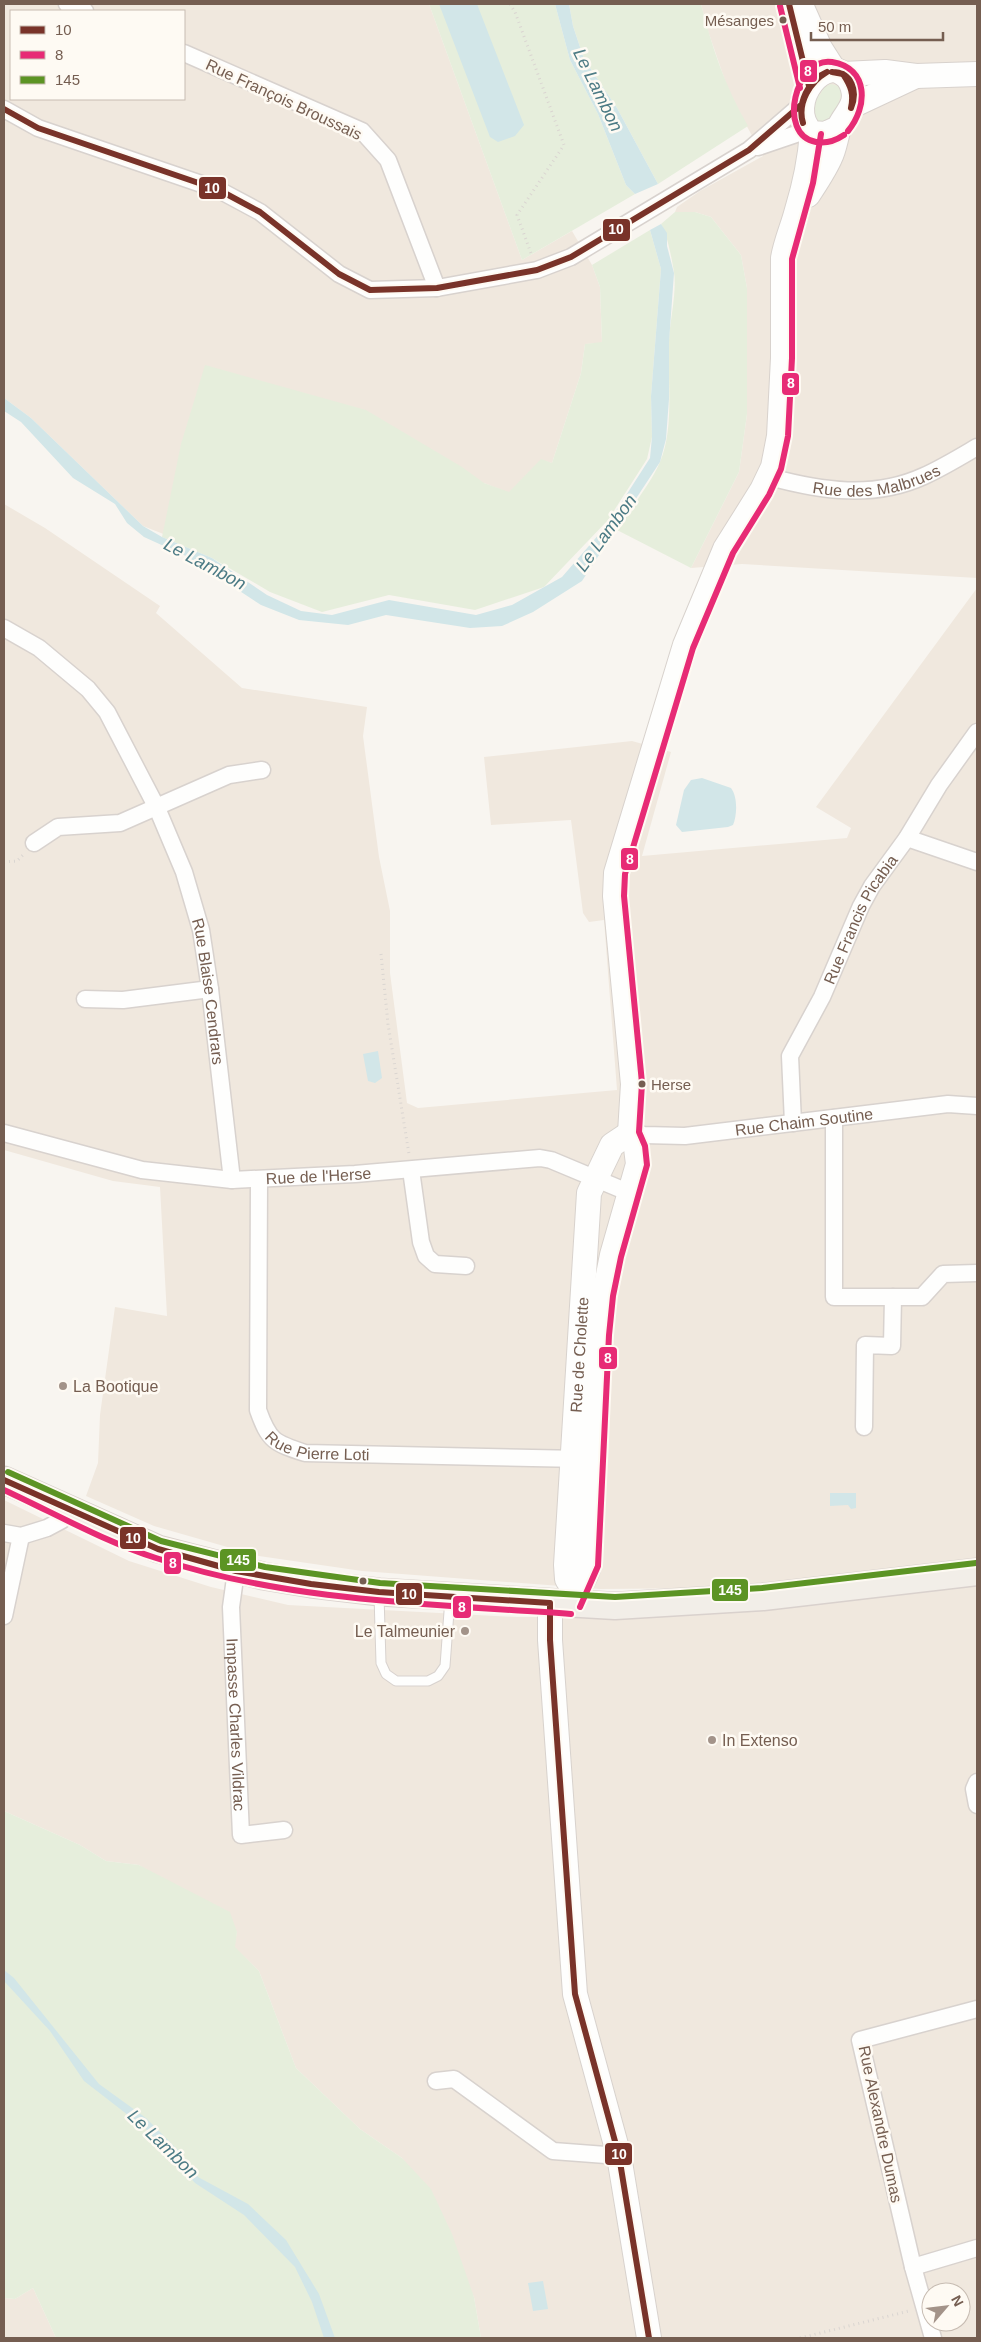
<svg xmlns="http://www.w3.org/2000/svg" width="981" height="2342" font-family="Arial,sans-serif">
<style>
.residential{fill:#f0e8de;fill-rule:evenodd}
.green{fill:#e6eedc}
.water{fill:#d2e6e8}
.lines{fill:none;stroke-linecap:round;stroke-linejoin:round}
.lane-casing{stroke:#d8d2ce;stroke-width:11}
.street-casing{stroke:#d8d2ce;stroke-width:19}
.secondary-casing{stroke:#d8d2cd;stroke-width:26}
.primary-casing{stroke:#d9d1cd;stroke-width:29}
.path{stroke:#dad5d1;stroke-width:3;stroke-dasharray:1 4;stroke-linecap:butt}
.lane{stroke:#fefefd;stroke-width:9}
.street{stroke:#fefefd;stroke-width:16}
.secondary{stroke:#fefefd;stroke-width:24}
.primary{stroke:#f2eee8;stroke-width:26}
.bus-1-casing{stroke:#fefaf3;stroke-width:10}
.bus-2-casing{stroke:#fefaf3;stroke-width:10}
.bus-3-casing{stroke:#fefaf3;stroke-width:10}
.bus-1{stroke:#793329;stroke-width:6}
.bus-2{stroke:#e72b75;stroke-width:6}
.bus-3{stroke:#5c9424;stroke-width:6}
.bus-dot{fill:#755e51;stroke:#fefaf3;stroke-width:2}
.poi-dot{fill:#a39389;stroke:#fefaf3;stroke-width:2}
.labels{text-anchor:middle;stroke-width:5;stroke-linejoin:round;paint-order:stroke}
.bus-label{font-size:15px;fill:#755e51;stroke:#fefaf3;text-anchor:end}
.street-label{font-size:16px;fill:#755e51;stroke:#fefaf3}
.poi-label{font-size:16px;fill:#755e51;stroke:#fefaf3;text-anchor:start}
.water-label{font-size:18px;font-style:italic;fill:#4c7b85;stroke:#fefaf3}
.line-badge{stroke:#fefaf3;stroke-width:2}
.badge-label{font-size:14px;text-anchor:middle;font-weight:bold;fill:#fff}
</style>
<rect width="100%" height="100%" fill="#f8f5f0"/>
<path class="residential" d="M4,4H429L522,260L572,231L592,265L600,287L602,343L585,344L581,373L552,463L541,460L509,493L484,483L166,535L143,526L31,418L4,398ZM11,11H184V99H11Z
M701,4H977V578L742,564L691,568L739,472L747,414V288L741,255L711,217L695,212H675L677,207L700,191L763,156L730,95L708,31Z
M4,504L45,528L160,606L156,613L242,688L367,707L363,736L379,857L390,911V973L407,1103L418,1108L617,1090L604,920L589,922L583,913L571,820L491,825L484,757L632,741L671,752L642,856L847,838L851,828L816,807L977,588V1560L717,1588L600,1589L362,1571L259,1556L154,1526L86,1496L98,1463L100,1415L115,1307L167,1316L160,1187L113,1181L4,1150Z
M4,1500L129,1561L211,1587L288,1605L517,1617H642L790,1607L977,1585V2338H481L474,2297L402,2158L360,2129L296,2068L259,1971L234,1947L237,1932L139,1865L106,1861L80,1845L4,1811ZM931,2292H961V2322H931Z
M33,2288L56,2338H4V2298L15,2299Z"/>
<path class="green" d="M429,4H555L570,60L598,114L626,185L635,194L522,260Z
M569,4H701C712,47 725,87 748,126L658,184L617,108L584,59L573,26Z
M831,84L838,86L842,92L839,101L841,102L836,117L824,124L814,119L812,110L818,94L820,95L824,87Z
M675,212H695L711,217L741,255L747,288V414L739,472L691,568L617,530C630,509 651,483 660,462C675,427 667,378 669,340C670,320 677,291 674,272C672,260 667,233 661,224Z
M650,230L661,269L651,396L652,437L647,459L608,520L544,587L475,610L389,595L322,612L270,592L212,558L162,537L181,444L205,365L366,410L462,467L484,483L509,492L541,459L552,463L581,373L585,344L602,342L600,287L592,265Z
M4,1811L80,1845L106,1861L139,1865L230,1912L237,1932L235,1947L259,1971L296,2068L360,2129L402,2158L431,2189L452,2234L474,2297L481,2338H56L33,2288L15,2299L4,2298Z"/>
<path class="water" d="M439,4H477L524,125L515,136L498,142L490,137Z
M555,4H569L573,26L584,59L617,108L658,184L635,194L626,185L598,114L570,60Z
M661,224L667,233V246L674,273L669,342V399L666,439L660,462L582,581L533,612L502,626L470,628L386,615L348,625L299,620L261,605L188,557L144,537L127,523L115,504L73,478L21,422L4,411V398L31,418L143,526L162,537L212,558L267,595L301,611L332,615L389,600L476,615L512,605L562,577L607,525L650,458L652,437L651,396L661,269L650,230Z
M702,778L731,788C738,797 737,816 733,825L728,827L682,832L676,825L684,790L691,780Z
M378,1051L382,1078L375,1083L368,1081L363,1054Z
M830,1493H856V1508L851,1509L848,1505L830,1506Z
M4,1970L14,1978L99,2084L146,2118L178,2150L198,2177L248,2204L286,2240L319,2294L335,2338H324L312,2302L295,2267L244,2215L195,2183L146,2129L84,2081L50,2031L4,1981Z
M543,2281L548,2309L533,2311L528,2283Z"/>
<g class="lines">
<defs>
<path id="lane" d="M379,1595L381,1663L386,1674L396,1681H428L438,1676L445,1666L450,1598"/>
<g id="street">
<path d="M67,4L85,11"/>
<path d="M184,53L362,131L388,160L437,288"/>
<path d="M4,109L38,128L219,190L260,212L339,274L370,290L437,288L537,270L571,257L749,150L801,105"/>
<path d="M758,147L808,130"/>
<path id="s1" d="M770,477C821,491 874,499 924,476C942,468 960,457 977,447"/>
<path id="s2" d="M4,628L39,648L88,689L107,712L157,808L184,872L201,930L210,989L232,1180"/>
<path d="M907,838L977,862"/>
<path d="M34,843L58,827L120,823L229,775L262,770"/>
<path d="M85,999L123,1000L210,989"/>
<path d="M834,1118V1297H893L892,1346L865,1345L864,1427"/>
<path id="s3" d="M793,1123L790,1056L822,997L861,906L872,886L907,838L939,785L977,732"/>
<path id="s4" d="M4,1133L142,1170L232,1180L355,1174L540,1158L551,1160L630,1193"/>
<path id="s5" d="M630,1133L644,1135L685,1136L948,1104L977,1106"/>
<path d="M411,1170L421,1242L426,1256L435,1264L466,1266"/>
<path id="s6" d="M259,1180L258,1410C269,1441 274,1443 305,1453L581,1459"/>
<path d="M893,1297H922L943,1274L977,1273"/>
<path d="M4,1533L21,1536L47,1528L62,1520L68,1510"/>
<path id="s7" d="M236,1571L231,1607L241,1835L284,1830"/>
<path d="M4,1616L21,1536"/>
<path d="M977,1782L974,1789L977,1805"/>
<path d="M436,2081L454,2079L553,2151L619,2156"/>
<path d="M913,2267L977,2248"/>
<path d="M933,2338L913,2267L860,2040L977,2009"/>
</g>
<g id="secondary">
<path d="M789,4L809,86"/>
<path d="M801,5L820,48L834,70"/>
<path d="M843,74L885,72L916,76L977,74"/>
<path d="M852,106L916,76"/>
<path d="M808,195C816,183 824,171 830,158C835,148 836,136 840,125C844,117 851,110 853,102C855,96 853,88 851,83C830,44 781,104 812,133L825,134L840,127"/>
<path id="s8" d="M575,1591L567,1579L566,1565L589,1193L612,1145L630,1133"/>
<path d="M550,1603V1640L575,1994L619,2156L649,2338"/>
<path d="M572,1605C576,1587 585,1583 589,1566L600,1334L604,1295L612,1255L638,1164L636,1148L630,1133L633,1084L615,896L616,873L685,645L725,549L762,490L773,467L779,436L783,358V258C786,241 793,226 797,210C805,184 810,159 812,133"/>
</g>
<path id="primary" d="M4,1480L158,1549L263,1576L311,1584L379,1592L615,1606L763,1597L977,1572"/>
</defs>
<use href="#lane" class="lane-casing"/>
<use href="#street" class="street-casing"/>
<use href="#secondary" class="secondary-casing"/>
<use href="#primary" class="primary-casing"/>
<path class="path" d="M510,4L515,12L564,145L517,215L532,256
M4,862L17,861L23,855
M381,954L388,1024L409,1154
M800,2338L909,2311"/>
<use href="#lane" class="lane"/>
<use href="#street" class="street"/>
<use href="#secondary" class="secondary"/>
<use href="#primary" class="primary"/>
<defs>
<path id="bus-1" d="M789,4L809,86
M832,72C852,72 858,91 851,108
M832,72L843,74C851,86 854,94 851,108
M4,109L38,128L219,190L260,212L339,274L370,290L437,288L537,270L571,257L749,150L801,105
M803,123C797,104 808,80 827,72
M803,123C797,103 810,82 827,72
M4,1480L158,1549L236,1571L311,1584L379,1592L550,1603
M550,1603V1640L575,1994L619,2156L649,2338"/>
<path id="bus-2" d="M780,6L800,88
M844,135C835,141 827,144 816,142C776,135 796,56 832,62C869,68 868,107 848,131
M4,1490C54,1513 103,1541 156,1558C289,1602 433,1604 571,1614
M580,1607L598,1566L609,1335L613,1296L621,1257L647,1165L645,1146L639,1132L642,1083L624,896L625,874L693,648L733,553L769,495L781,469L788,436L792,358V259L813,183L821,134"/>
<path id="bus-3" d="M8,1472L161,1541L265,1567L380,1583L615,1597L762,1588L976,1563"/>
</defs>
<use href="#bus-1" class="bus-1-casing"/>
<use href="#bus-2" class="bus-2-casing"/>
<use href="#bus-3" class="bus-3-casing"/>
<use href="#bus-1" class="bus-1"/>
<use href="#bus-2" class="bus-2"/>
<use href="#bus-3" class="bus-3"/>
</g>
<g class="bus-dot">
<circle cx="783" cy="20" r="4.5"/>
<circle cx="642" cy="1084" r="4.5"/>
<circle cx="363" cy="1581" r="4.5"/>
</g>
<g class="poi-dot">
<circle cx="63" cy="1386" r="5"/>
<circle cx="465" cy="1631" r="5"/>
<circle cx="712" cy="1740" r="5"/>
</g>
<g class="labels">
<g class="bus-label">
<text x="774" y="26">Mésanges</text>
<text x="651" y="1090" text-anchor="start">Herse</text>
</g>
<g class="street-label">
<text transform="translate(284 99) rotate(25)" y="6">Rue François Broussais</text>
<text dy="6" stroke="none"><textPath href="#s1" startOffset="109">Rue des Malbrues</textPath></text>
<text dy="6" stroke="none"><textPath href="#s3" startOffset="221">Rue Francis Picabia</textPath></text>
<text dy="6" stroke="none"><textPath href="#s2" startOffset="434">Rue Blaise Cendrars</textPath></text>
<text dy="6" stroke="none"><textPath href="#s5" startOffset="175">Rue Chaim Soutine</textPath></text>
<text dy="6" stroke="none"><textPath href="#s4" startOffset="320">Rue de l'Herse</textPath></text>
<text dy="6" stroke="none"><textPath href="#s8" startOffset="239">Rue de Cholette</textPath></text>
<text dy="6" stroke="none"><textPath href="#s6" startOffset="309">Rue Pierre Loti</textPath></text>
<text dy="6" stroke="none"><textPath href="#s7" startOffset="154">Impasse Charles Vildrac</textPath></text>
<text transform="translate(881 2124) rotate(78)" y="6">Rue Alexandre Dumas</text>
</g>
<g class="poi-label">
<text x="73" y="1392">La Bootique</text>
<text x="455" y="1637" text-anchor="end">Le Talmeunier</text>
<text x="722" y="1746">In Extenso</text>
</g>
<g class="water-label">
<text transform="translate(598 90) rotate(64)" y="6">Le Lambon</text>
<text transform="translate(606 533) rotate(-54)" y="6">Le Lambon</text>
<text transform="translate(205 564) rotate(28)" y="6">Le Lambon</text>
<text transform="translate(163 2144) rotate(44)" y="6">Le Lambon</text>
</g>
</g>
<g class="line-badge">
<rect x="799" y="59" width="19" height="24" rx="5" fill="#e72b75"/>
<rect x="198" y="176" width="29" height="24" rx="5" fill="#793329"/>
<rect x="602" y="218" width="29" height="24" rx="5" fill="#793329"/>
<rect x="781" y="372" width="19" height="24" rx="5" fill="#e72b75"/>
<rect x="620" y="847" width="19" height="24" rx="5" fill="#e72b75"/>
<rect x="598" y="1346" width="20" height="24" rx="5" fill="#e72b75"/>
<rect x="119" y="1526" width="28" height="24" rx="5" fill="#793329"/>
<rect x="219" y="1548" width="38" height="24" rx="5" fill="#5c9424"/>
<rect x="163" y="1551" width="19" height="24" rx="5" fill="#e72b75"/>
<rect x="711" y="1578" width="38" height="24" rx="5" fill="#5c9424"/>
<rect x="395" y="1582" width="28" height="24" rx="5" fill="#793329"/>
<rect x="452" y="1595" width="20" height="24" rx="5" fill="#e72b75"/>
<rect x="604" y="2142" width="29" height="24" rx="5" fill="#793329"/>
</g>
<g class="badge-label">
<text x="808" y="76">8</text>
<text x="212" y="193">10</text>
<text x="616" y="234">10</text>
<text x="791" y="388">8</text>
<text x="630" y="864">8</text>
<text x="608" y="1363">8</text>
<text x="133" y="1543">10</text>
<text x="238" y="1565">145</text>
<text x="173" y="1568">8</text>
<text x="730" y="1595">145</text>
<text x="409" y="1599">10</text>
<text x="462" y="1612">8</text>
<text x="619" y="2159">10</text>
</g>
<rect width="981" height="2342" fill="none" stroke="#755e51" stroke-width="10"/>
<rect x="10" y="10" width="175" height="90" fill="#fefaf3" stroke="#c7bcb2"/>
<rect x="20" y="26" width="25" height="8" fill="#793329" stroke="#c7bcb2"/>
<text x="55" y="35" font-size="15" fill="#755e51">10</text>
<rect x="20" y="51" width="25" height="8" fill="#e72b75" stroke="#c7bcb2"/>
<text x="55" y="60" font-size="15" fill="#755e51">8</text>
<rect x="20" y="76" width="25" height="8" fill="#5c9424" stroke="#c7bcb2"/>
<text x="55" y="85" font-size="15" fill="#755e51">145</text>
<g transform="translate(946 2307) rotate(62)"><circle r="24" fill="#fefaf3" stroke="#c7bcb2"/>
<path d="M0-4L9 19L0 12L-9 19Z" fill="#a39389"/>
<text y="-8" font-size="14" font-weight="bold" text-anchor="middle" fill="#755e51">N</text>
</g>
<path d="M811 32v8h132v-8" fill="none" stroke="#755e51" stroke-width="2.5"/>
<text x="818" y="32" font-size="15" fill="#755e51" stroke="#fefaf3" stroke-width="4" paint-order="stroke">50 m</text>
</svg>
